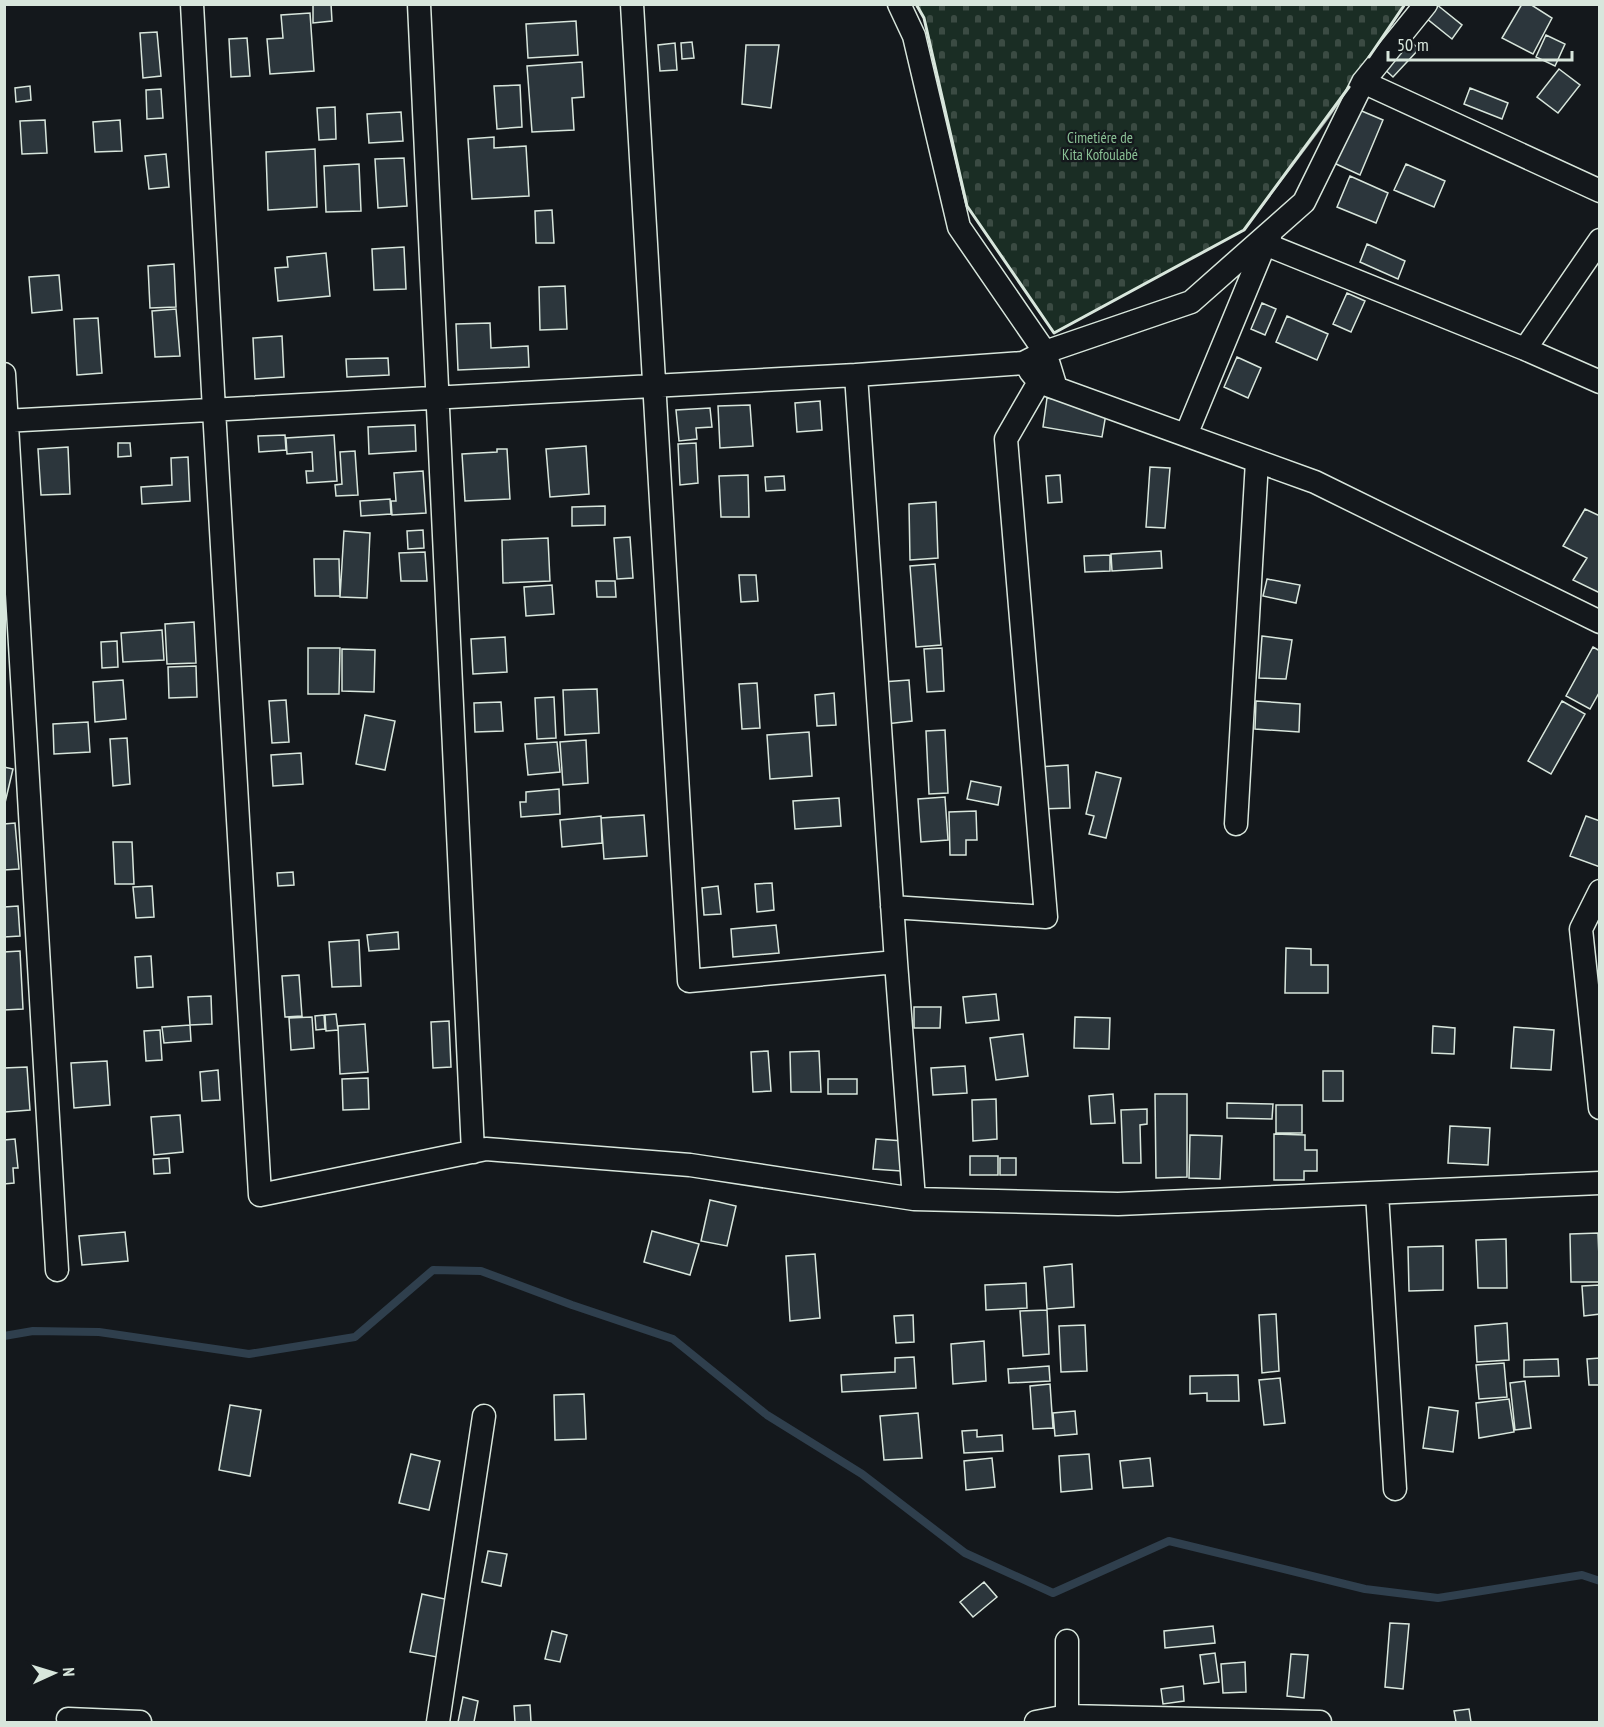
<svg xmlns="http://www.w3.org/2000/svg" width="1604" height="1727" font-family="'PT Sans Narrow',sans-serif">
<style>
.cemetery{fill:url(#cemetery-stones);stroke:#939e99;stroke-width:1.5}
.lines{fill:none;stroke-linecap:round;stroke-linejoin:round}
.stream{stroke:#2f3f4d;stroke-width:8}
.building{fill:#2c363c;stroke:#d8e6dc;stroke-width:1.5}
.minor-casing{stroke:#d8e6dc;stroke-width:25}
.minor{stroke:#14181c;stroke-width:22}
.wall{stroke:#d8e6dc;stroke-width:3}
.labels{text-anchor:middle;stroke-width:4.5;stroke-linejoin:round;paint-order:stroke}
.park-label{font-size:15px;fill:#8ac095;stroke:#14181c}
</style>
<defs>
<pattern id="cemetery-stones" width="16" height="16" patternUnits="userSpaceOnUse" patternTransform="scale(1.5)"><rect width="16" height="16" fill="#1a2d24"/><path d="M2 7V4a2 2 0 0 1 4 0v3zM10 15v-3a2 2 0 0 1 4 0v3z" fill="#3b4b43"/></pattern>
</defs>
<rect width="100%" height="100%" fill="#14181c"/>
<path class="cemetery" d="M916,5H1405L1329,117L1244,230L1054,333L967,206L924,18Z"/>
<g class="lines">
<path class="stream" d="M4,1336L33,1331L99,1332L249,1354L355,1337L433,1270L481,1271L572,1305L673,1339L767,1415L862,1474L965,1553L1053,1593L1169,1541L1365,1589L1438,1598L1582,1575L1600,1581"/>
</g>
<path class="building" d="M313,4H331L332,21L313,23Z
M1436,4L1462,25L1452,39L1421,14Z
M1522,4H1530L1552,18L1533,54L1502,38Z
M310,13L314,71L270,74L267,39L283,38L281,15Z
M576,21L578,55L528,58L526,24Z
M157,32L161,76L143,78L140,33Z
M1546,35L1565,44L1555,66L1536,57Z
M247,38L250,76L231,77L229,39Z
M1407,38L1419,49L1393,77L1381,66Z
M692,42L694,58L682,59L681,43Z
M675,43L677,70L660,71L658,45Z
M746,45H779L771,108L742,104Z
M582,62L584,97L572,98L574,130L532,132L527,66Z
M1559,69L1580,85L1558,113L1537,97Z
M520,85L522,127L497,129L494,86Z
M30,86L31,100L16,102L15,88Z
M1470,88L1508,103L1502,119L1464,104Z
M161,89L163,118L147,119L146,90Z
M335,107L336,139L319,140L317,108Z
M1357,109L1383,120L1360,175L1334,163Z
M401,112L403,141L369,143L367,114Z
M45,120L47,153L22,154L20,121Z
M120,120L122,151L95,152L93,122Z
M494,137V148L526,146L529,196L472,199L468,139Z
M315,149L317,207L268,210L266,152Z
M166,154L169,187L149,189L145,156Z
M404,158L407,206L378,208L375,159Z
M359,164L361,211L326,212L324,166Z
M1406,164L1445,181L1434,207L1394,190Z
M1350,176L1388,193L1376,223L1337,207Z
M552,210L554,243H536L535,211Z
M1367,244L1405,261L1398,279L1360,262Z
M404,247L406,289L374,290L372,249Z
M326,253L330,296L278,301L275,268L288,267L287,257Z
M174,264L176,307L150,308L148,266Z
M59,275L62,310L32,313L29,277Z
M565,286L567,329L540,330L539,287Z
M1347,293L1365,301L1351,332L1333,324Z
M1262,303L1276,309L1265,335L1251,329Z
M176,309L180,356L155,357L152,311Z
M1287,316L1328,334L1317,360L1276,342Z
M98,318L102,373L77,375L74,319Z
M490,323L491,348L528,346L529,367L458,370L456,324Z
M282,336L284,377L255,379L253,338Z
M1237,357L1261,368L1248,398L1224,387Z
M388,358L389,375L347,377L346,359Z
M1047,398L1107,408L1102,437L1043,427Z
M820,401L822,430L797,432L795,403Z
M750,405L753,446L720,448L718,406Z
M710,408L712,427L696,428L697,439L679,441L676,410Z
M415,425L416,451L369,454L368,427Z
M285,435L286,450L259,452L258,436Z
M334,435L337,481L307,483L306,471H313L312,452L287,454L286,438Z
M118,443H130L131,456L118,457Z
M696,443L698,483L680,485L678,444Z
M586,446L589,494L550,497L546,449Z
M68,447L70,494L41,495L38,449Z
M497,449H507L510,499L465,501L462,454L497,452Z
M355,451L358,495L336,496L335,485L342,484L340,452Z
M188,457L190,501L142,504L141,487L172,485L171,458Z
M1150,467L1170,468L1165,528L1146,527Z
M423,471L426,513L392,515L391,501H396L394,473Z
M748,475L749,517H721L719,476Z
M1060,475L1062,502L1048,503L1046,476Z
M784,476L785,490L766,491L765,477Z
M390,499L391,514L361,516L360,501Z
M936,502L938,558L910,560L909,504Z
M605,506V525L572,526V507Z
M1585,509L1600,516V593L1573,580L1587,558L1563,546Z
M423,530L424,548L408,549L407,531Z
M344,531L370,533L367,598L340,597Z
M630,537L633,578L617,579L614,538Z
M548,538L550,581L503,583L502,540Z
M1161,551L1162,568L1112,571L1111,554Z
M425,552L427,581H401L399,553Z
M1110,555V571L1085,572L1084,556Z
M314,559H339L340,596H315Z
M935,564L941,645L916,647L910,566Z
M739,575H756L758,601L741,602Z
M1267,579L1300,585L1296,603L1263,596Z
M596,581H615L616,597H597Z
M552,585L554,614L526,616L524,587Z
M194,622L196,663L167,664L165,624Z
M162,630L164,660L123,662L121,633Z
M1262,636L1292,640L1286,679L1259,678Z
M505,637L507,672L473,674L471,639Z
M117,641L118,667L102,668L101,642Z
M1593,647L1600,651V691L1590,709L1566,696Z
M308,648H340L339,694H308Z
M942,648L944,691L927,692L924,649Z
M342,649L375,650L374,692L342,691Z
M196,666L197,697L169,698L168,667Z
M123,680L126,719L95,722L93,682Z
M909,680L912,721L886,724L882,682Z
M757,683L760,728L742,729L739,684Z
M597,689L599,733L565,735L563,690Z
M834,693L836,725L817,726L815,695Z
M554,697L556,738L537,739L535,698Z
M286,700L289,742L272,743L269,701Z
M1256,701L1300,704L1299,732L1255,729Z
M1562,701L1585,714L1551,774L1528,761Z
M501,702L503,731L475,732L474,703Z
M365,715L395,721L385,770L356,764Z
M88,722L90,752L54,754L53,724Z
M945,730L948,793L929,794L926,731Z
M809,732L812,776L770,779L767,735Z
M127,738L130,784L113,786L110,739Z
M586,740L588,783L563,785L560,742Z
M557,742L560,772L528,775L525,744Z
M301,753L303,784L273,786L271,755Z
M1068,765L1070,808L1040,809L1038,767Z
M4,767L13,769L4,807Z
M1096,772L1121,778L1106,838L1089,834L1094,816L1086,814Z
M971,781L1001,787L998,805L967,799Z
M559,789L560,814L521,817L520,802H526V792Z
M945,797L948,840L921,842L918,799Z
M839,798L841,826L795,829L793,801Z
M976,811L977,840H966V855H950L949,812Z
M644,815L647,856L604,859L601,818Z
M601,816L602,843L562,847L560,820Z
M1586,816L1600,821V867L1570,856Z
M15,823L19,869L4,870V824Z
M113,842H132L134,884H115Z
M293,872L294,885L278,886L277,873Z
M772,883L774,910L757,912L755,884Z
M152,886L154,917L136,918L133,887Z
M718,886L721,914L704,915L702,888Z
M18,906L20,936L4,937V907Z
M776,925L779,953L733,957L731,929Z
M398,932L399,949L369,951L367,935Z
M359,940L361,986L332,987L329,942Z
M1286,948L1311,949V965H1328V993H1285Z
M20,951L23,1009L4,1010V952Z
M151,956L153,987L137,988L135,957Z
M299,975L302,1016L285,1017L282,976Z
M996,994L999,1020L966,1023L963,997Z
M211,996L212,1024L190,1025L188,997Z
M914,1007H941L940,1028H914Z
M336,1014L338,1030L326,1031L325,1015Z
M324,1015L325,1029L316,1030L315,1016Z
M312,1017L314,1048L291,1050L289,1018Z
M1075,1017L1110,1018L1109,1049L1074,1048Z
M449,1021L451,1067L433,1068L431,1022Z
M365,1024L368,1072L340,1074L338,1026Z
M190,1025L191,1041L164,1043L162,1027Z
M1433,1026L1455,1028L1454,1054L1432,1053Z
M1514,1027L1554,1030L1551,1070L1511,1068Z
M160,1030L162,1060L146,1061L144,1031Z
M1023,1034L1028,1076L996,1080L990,1038Z
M768,1051L771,1091L753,1092L751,1052Z
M819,1051L821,1092H791L790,1052Z
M107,1061L110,1105L74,1108L71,1063Z
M965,1066L967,1093L933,1095L931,1068Z
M27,1067L30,1110L5,1112L4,1068Z
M218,1070L220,1100L202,1101L200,1072Z
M1323,1071H1343V1101H1323Z
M368,1078L369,1109L343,1110L342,1079Z
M828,1079H857V1094H828Z
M1113,1094L1115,1123L1091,1124L1089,1096Z
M1155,1094H1187V1177L1156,1178Z
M996,1099L997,1139L973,1141L972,1100Z
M1227,1103L1273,1104L1272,1119L1227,1118Z
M1276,1105H1302V1133H1276Z
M1147,1109V1124L1140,1125L1141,1163H1123L1121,1110Z
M180,1115L183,1152L154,1155L151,1117Z
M1450,1126L1490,1128L1488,1165L1448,1163Z
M1274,1134L1305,1135V1150H1317V1171H1304V1180H1274Z
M1190,1135L1222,1136L1220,1179L1189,1178Z
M15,1139L18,1168H13L14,1183L4,1184V1140Z
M876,1139L904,1141L901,1171L873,1169Z
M970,1156H998V1175H970Z
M169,1158L170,1173L154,1174L153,1159Z
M1000,1158H1016V1175H1000Z
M710,1200L736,1206L727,1246L701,1241Z
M652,1231L699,1244L690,1275L644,1262Z
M125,1232L128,1261L82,1265L79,1236Z
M1598,1233L1600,1282H1571L1570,1234Z
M1506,1239L1507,1288H1478L1476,1240Z
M1443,1246V1290L1409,1291L1408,1247Z
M815,1254L820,1318L790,1321L786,1256Z
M1072,1264L1074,1307L1047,1309L1044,1267Z
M1026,1283L1027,1308L986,1310L985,1285Z
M1599,1285L1600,1314L1584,1316L1582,1286Z
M1047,1310L1049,1354L1023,1356L1020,1311Z
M1276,1314L1279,1371L1262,1373L1259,1315Z
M913,1315L914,1342L896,1343L894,1316Z
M1507,1323L1509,1360L1477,1362L1475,1326Z
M1085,1325L1087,1371L1061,1372L1059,1326Z
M984,1341L986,1381L953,1384L951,1344Z
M914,1357L916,1388L842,1392L841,1375L895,1372V1358Z
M1600,1358V1385H1589L1587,1359Z
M1558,1359L1559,1376L1524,1377V1360Z
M1504,1363L1507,1397L1479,1399L1476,1365Z
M1049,1366L1050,1381L1009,1383L1008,1369Z
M1238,1375L1239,1401H1207V1393L1190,1394V1376Z
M1280,1378L1285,1423L1264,1425L1259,1380Z
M1525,1381L1531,1428L1515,1430L1510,1383Z
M1050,1384L1053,1428L1033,1429L1030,1386Z
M584,1394L586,1439L555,1440L554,1395Z
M1509,1399L1514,1432L1479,1438L1476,1403Z
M230,1405L261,1410L250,1476L219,1470Z
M1429,1407L1458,1411L1453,1452L1423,1448Z
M1075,1411L1077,1434L1055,1436L1053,1413Z
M918,1413L922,1458L884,1460L880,1416Z
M977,1430V1437L1002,1435L1003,1451L964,1453L962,1431Z
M411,1454L440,1461L429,1510L399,1503Z
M1089,1454L1092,1489L1061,1492L1059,1456Z
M992,1458L995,1487L966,1490L964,1461Z
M1150,1458L1153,1486L1123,1488L1120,1461Z
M488,1551L507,1554L501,1586L482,1582Z
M984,1582L997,1597L973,1617L960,1602Z
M422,1594L454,1601L442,1658L410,1652Z
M1390,1623L1409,1624L1403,1689L1385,1687Z
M1213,1626L1215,1643L1165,1648L1164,1631Z
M552,1631L567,1635L560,1662L545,1659Z
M1215,1653L1219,1682L1204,1684L1200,1655Z
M1291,1654L1308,1655L1304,1698L1287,1696Z
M1245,1662L1246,1692L1223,1693L1221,1664Z
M1183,1686L1184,1701L1163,1704L1161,1689Z
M463,1697L478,1701L474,1722H458Z
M530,1705L531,1722H515L514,1706Z
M1469,1709L1471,1722H1456L1454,1711Z"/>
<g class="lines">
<defs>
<path id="minor" d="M192,4L214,410L260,1195L486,1149L690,1165L914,1199L1118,1204L1600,1183
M419,4L473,1152
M632,4L689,981L896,962
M899,4L914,36L959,227L1045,352L1056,388
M1363,82L1600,191
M1265,244L1525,349L1600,382
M1525,349L1600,240
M1030,371L1039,382L1315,482L1600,622
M4,374L57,1270
M856,375L896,962L914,1199
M4,421L856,375L1023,363L1045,352L1191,302L1304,202L1363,82L1426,4
M1186,435L1265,244L1270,238
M1236,824L1257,461
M1600,891L1581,929L1600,1108
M892,907L1046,917L1006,439L1039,382
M1377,1193L1395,1489
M1067,1641V1716L1320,1722
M68,1719L140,1722
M438,1722L484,1416
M1036,1722L1067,1716"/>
</defs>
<use href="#minor" class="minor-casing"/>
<use href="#minor" class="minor"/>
<path class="wall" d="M916,4L924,18L967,206L1054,333L1244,230L1349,87
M1369,57L1405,4"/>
</g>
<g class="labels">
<g class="park-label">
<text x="1100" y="143">Cimetiére de<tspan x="1100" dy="17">Kita Kofoulabé</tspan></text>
</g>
</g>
<rect width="1604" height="1727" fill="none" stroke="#d8e6dc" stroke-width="12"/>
<g transform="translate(54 1673) rotate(86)" stroke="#14181c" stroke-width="4.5" paint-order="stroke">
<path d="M0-4.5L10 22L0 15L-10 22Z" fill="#d8e6dc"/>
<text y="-9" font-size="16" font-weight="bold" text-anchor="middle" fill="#d8e6dc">N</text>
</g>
<path d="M1388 51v9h184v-9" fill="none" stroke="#d8e6dc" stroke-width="3"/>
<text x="1397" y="51" font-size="18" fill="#d8e6dc" stroke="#14181c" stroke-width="4.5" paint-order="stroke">50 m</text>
</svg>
